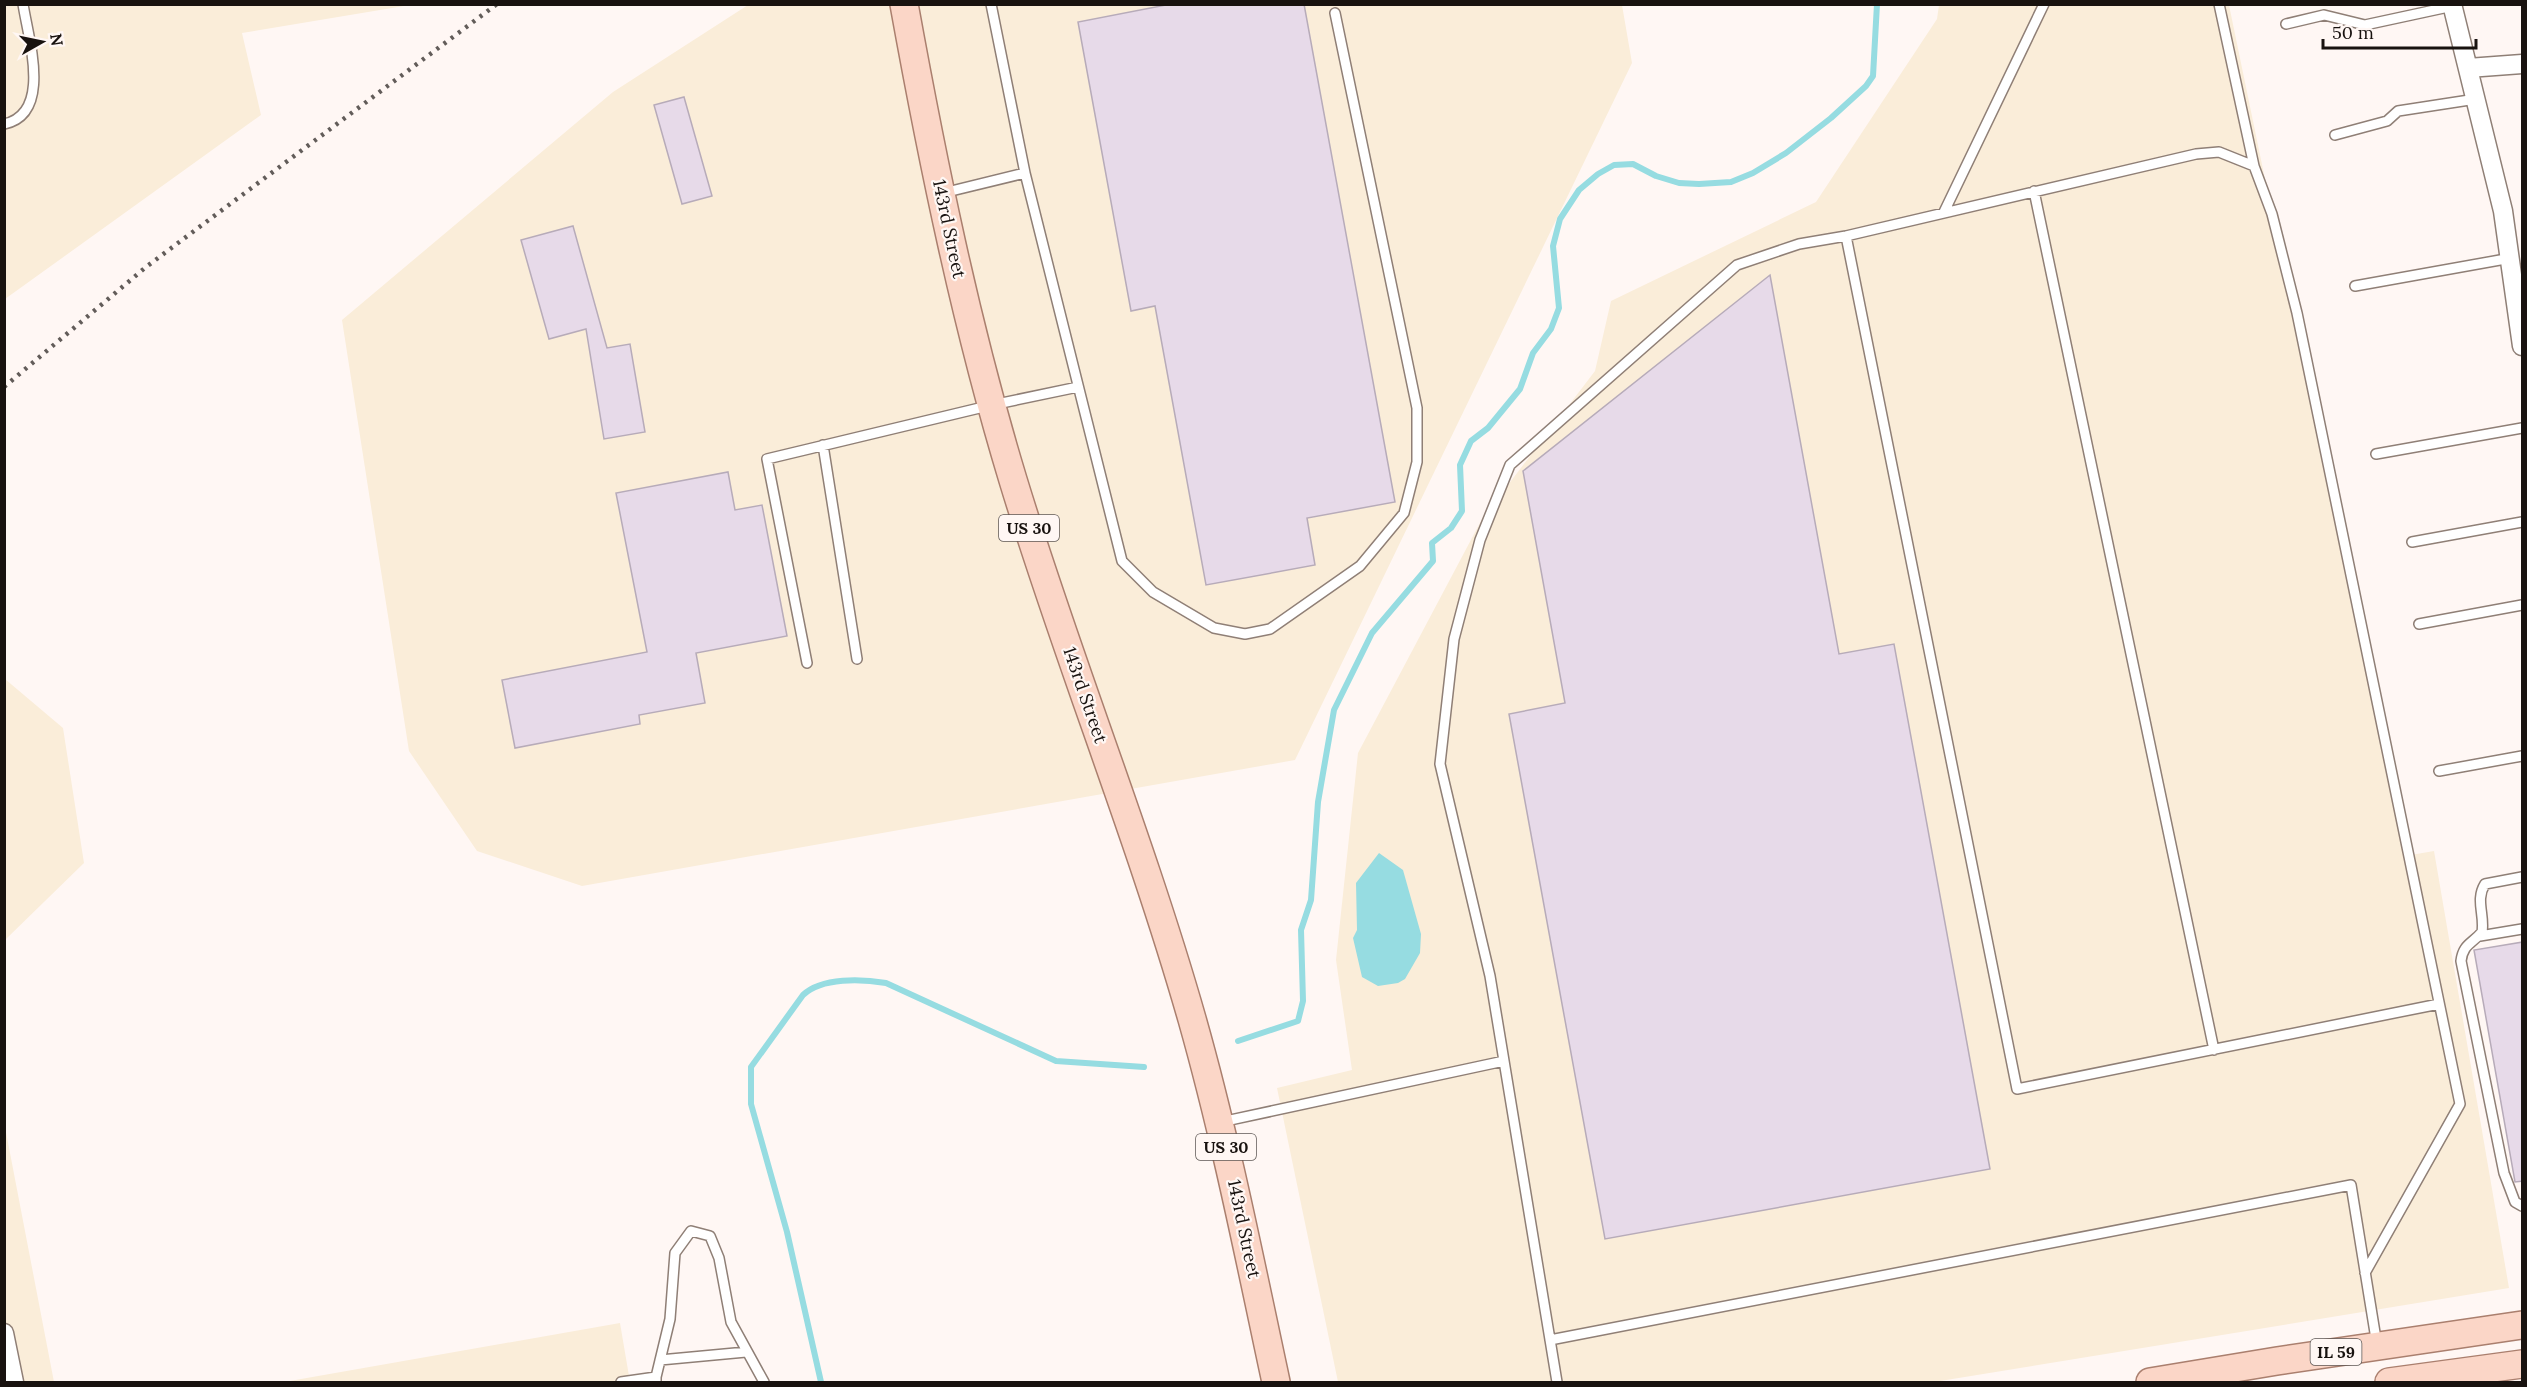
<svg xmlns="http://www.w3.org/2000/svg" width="2527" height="1387" font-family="Lora,serif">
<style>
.industrial{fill:#faedd9}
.water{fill:#96dce1}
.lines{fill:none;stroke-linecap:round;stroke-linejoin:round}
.stream{stroke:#96dce1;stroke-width:6}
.building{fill:#e7dae9;stroke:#b7abb9;stroke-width:1.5}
.service-casing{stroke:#8f7f76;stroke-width:12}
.minor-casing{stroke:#8f7f76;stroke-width:21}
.primary-casing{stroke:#aa7f6e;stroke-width:30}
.service{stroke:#fff;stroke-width:9}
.minor{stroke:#fff;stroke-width:18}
.primary{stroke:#fbd6c7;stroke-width:27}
.rail{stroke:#625c59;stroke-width:4.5;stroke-dasharray:3 6;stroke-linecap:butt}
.labels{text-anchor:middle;stroke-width:4.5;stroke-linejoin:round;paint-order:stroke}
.shield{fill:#fff7f4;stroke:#5d5754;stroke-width:1.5}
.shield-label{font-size:16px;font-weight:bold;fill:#18120f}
.street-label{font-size:18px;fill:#18120f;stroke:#fff7f4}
</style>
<rect width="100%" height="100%" fill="#fff7f4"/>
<path class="industrial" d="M5,5H410L242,33L261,115L5,299Z
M748,5H1622L1632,63L1295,760L582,886L477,851L409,751L342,320L613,92Z
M1939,5H2229L2405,856L2434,851L2509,1288L1934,1382H1338L1277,1088L1352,1070L1336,960L1358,753L1482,519L1595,371L1611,301L1816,202L1937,19Z
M5,679L63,728L84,863L5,940Z
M5,1127L54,1382H5Z
M620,1323L630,1382H284Z"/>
<path class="water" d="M1379,853L1403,870L1421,934L1420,953L1405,979L1398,983L1378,986L1362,977L1353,938L1357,930L1356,883Z"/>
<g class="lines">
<path class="stream" d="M1238,1041L1298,1021L1303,1001L1301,930L1311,900L1318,802L1334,710L1372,633L1433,561L1432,543L1451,528L1462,511L1460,465L1471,441L1488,428L1520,389L1533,353L1551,329L1559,308L1553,246L1560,219L1579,190L1598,174L1614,165L1633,164L1656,176L1679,183L1699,184L1731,182L1753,173L1786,153L1831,118L1866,86L1873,76L1877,4
M821,1382L787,1232L751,1104V1067L803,995C822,977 862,979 886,983L1056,1061L1144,1067"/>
</g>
<path class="building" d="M1171,4H1304L1395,502L1307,518L1315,565L1206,585L1155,306L1131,311L1078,22Z
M684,97L712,196L682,204L654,105Z
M573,226L607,348L630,344L645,432L604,439L586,329L549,339L521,240Z
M1770,275L1839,654L1894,644L1990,1169L1605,1239L1509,714L1565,703L1523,471Z
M728,472L735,510L762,505L787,636L696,653L705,703L639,715L640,724L515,748L502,680L647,652L616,493Z
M2523,942V1181L2515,1182L2474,950Z"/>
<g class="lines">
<defs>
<path id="service" d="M2219,4L2254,166
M2286,24L2324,15L2365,25L2453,6
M4,124C53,114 28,38 23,4
M2335,135L2387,121L2398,111L2476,99
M1025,173L1122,561L1153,592L1214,628L1245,634L1270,629L1360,566L1404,513L1417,462V408L1335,13
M2034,191L2214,1050
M943,193L1025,173L991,4
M1944,212L2044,4
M1846,236L2017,1089L2439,1004
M2355,286L2511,258
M823,445L857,659
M2376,454L2522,428
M2412,542L2522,522
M2419,624L2522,605
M807,663L767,459L992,405L1078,387
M2439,771L2522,756
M2522,877L2485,884C2475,900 2485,915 2482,932C2472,944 2463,944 2461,961L2504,1173L2515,1202L2522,1206
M2480,936L2522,929
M1221,1122L1504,1061
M1550,1340L2351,1185L2377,1345
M660,1360L746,1352
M656,1377L670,1319L675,1253L691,1231L710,1236L719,1258L731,1322L764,1382
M621,1382L656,1377V1381
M1557,1382L1490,976L1440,764L1454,639L1480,540L1510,465L1737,265L1799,244L1846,236L2196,154L2219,152L2254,166L2272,214L2297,313L2460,1104L2365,1273"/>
<path id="minor" d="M2452,4L2503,211L2522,346
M2468,68L2522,64
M4,1333L14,1382"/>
<path id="primary" d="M904,4C933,164 966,325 1013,480C1068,661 1140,837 1192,1019C1226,1139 1250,1261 1276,1382
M2150,1382L2277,1361L2522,1325
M2389,1382L2522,1364"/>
</defs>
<use href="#service" class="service-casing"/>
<use href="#minor" class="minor-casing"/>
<use href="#primary" class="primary-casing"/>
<use href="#service" class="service"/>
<use href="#minor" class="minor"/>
<use href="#primary" class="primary"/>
<path class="rail" d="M4,387L146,267L497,4"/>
</g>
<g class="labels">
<g class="shield">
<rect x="999" y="515" width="60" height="26" rx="4.5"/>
<rect x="1196" y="1134" width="60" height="26" rx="4.5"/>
<rect x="2310.5" y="1339" width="51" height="26" rx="4.5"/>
</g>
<g class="shield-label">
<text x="1029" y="534">US 30</text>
<text x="1226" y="1153">US 30</text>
<text x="2336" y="1358">IL 59</text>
</g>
<g class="street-label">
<text transform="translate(949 229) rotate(78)" y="6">143rd Street</text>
<text transform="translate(1085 695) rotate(71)" y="6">143rd Street</text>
<text transform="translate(1244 1229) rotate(78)" y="6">143rd Street</text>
</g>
</g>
<rect width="2527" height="1387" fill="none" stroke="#18120f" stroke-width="12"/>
<g transform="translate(42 42) rotate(81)" stroke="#fff7f4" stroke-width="4.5" paint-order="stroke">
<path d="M0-4.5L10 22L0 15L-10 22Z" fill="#18120f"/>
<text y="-9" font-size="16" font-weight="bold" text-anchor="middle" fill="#18120f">N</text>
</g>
<path d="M2323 39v9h153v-9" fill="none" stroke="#18120f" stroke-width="3"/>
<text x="2332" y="39" font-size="18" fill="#18120f" stroke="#fff7f4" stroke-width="4.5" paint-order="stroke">50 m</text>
</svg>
